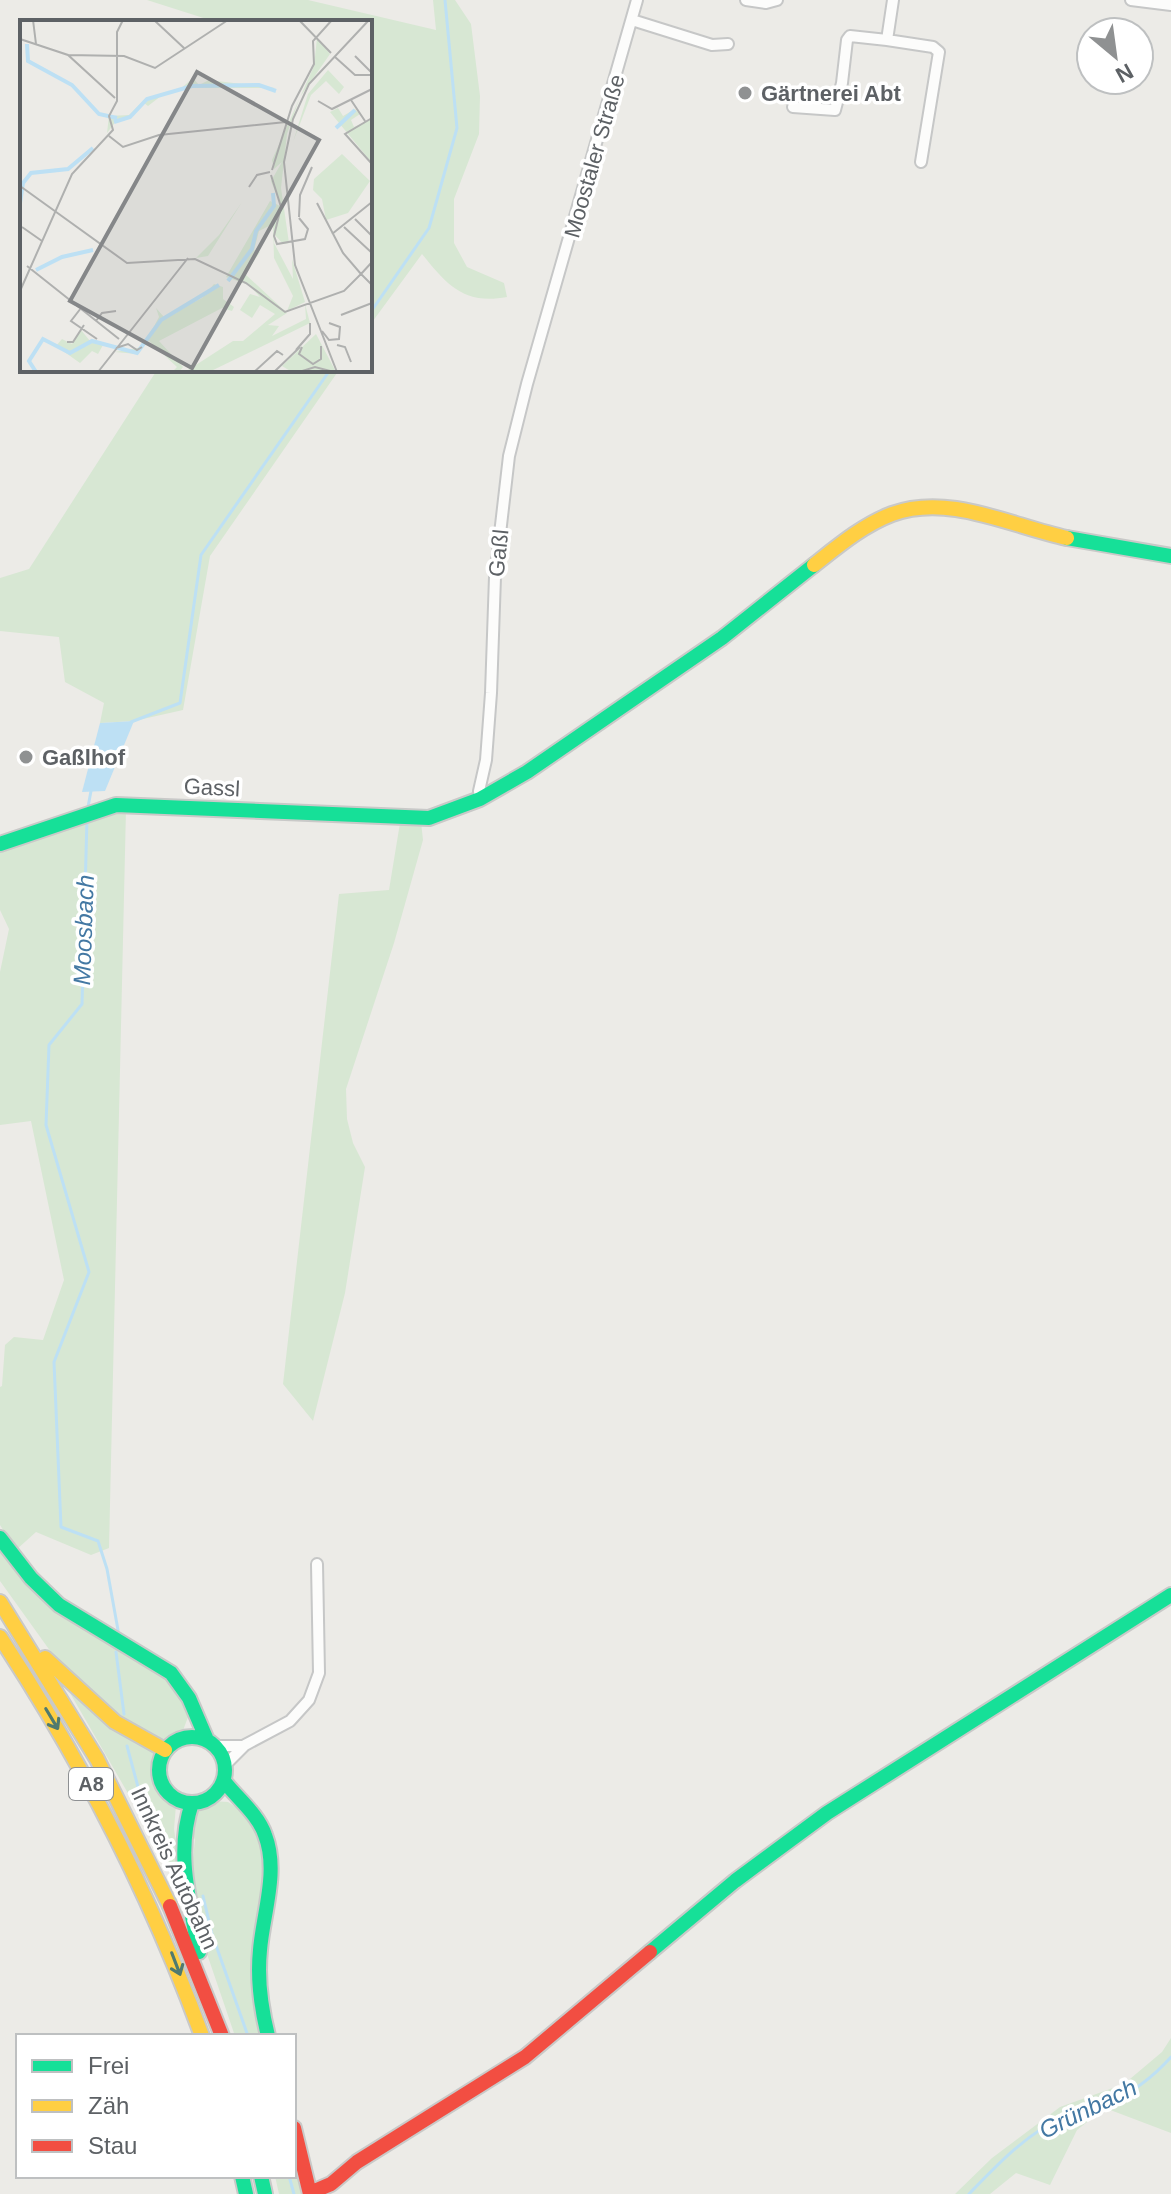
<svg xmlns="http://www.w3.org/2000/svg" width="1171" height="2194" font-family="Helvetica,sans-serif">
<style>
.green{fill:#d7e7d3}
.water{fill:#bde0f4}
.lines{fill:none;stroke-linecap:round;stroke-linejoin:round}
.stream{stroke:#bde0f4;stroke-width:3}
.street-casing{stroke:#c6c7c7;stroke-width:14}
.fast-casing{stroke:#c9c9c8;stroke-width:18}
.slow-casing{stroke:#c9c9c8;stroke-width:18}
.jam-casing{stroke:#c9c9c8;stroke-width:18}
.street{stroke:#fcfcfb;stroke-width:10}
.fast{stroke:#16e098;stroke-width:14}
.slow{stroke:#ffcf43;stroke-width:14}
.jam{stroke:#f24e42;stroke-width:14}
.oneway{stroke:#4f7a6f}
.poi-dot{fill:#8f9192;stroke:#fff;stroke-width:3}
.labels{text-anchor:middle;stroke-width:7;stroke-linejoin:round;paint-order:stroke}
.shield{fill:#fff;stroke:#8e9093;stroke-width:2}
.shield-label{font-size:20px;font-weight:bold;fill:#5d6165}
.poi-label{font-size:22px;font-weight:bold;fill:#5d6165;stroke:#fff;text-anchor:start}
.street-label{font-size:22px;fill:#5d6165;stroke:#fff}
.water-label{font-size:24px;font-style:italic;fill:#4378a3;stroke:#fff}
.inset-river{fill:none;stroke:#bde0f4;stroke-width:4}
.inset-road{fill:none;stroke:#afb0af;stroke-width:2}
.view{fill:#858789;fill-opacity:0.15;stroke:#858789;stroke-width:4}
.inset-edge{fill:none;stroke:#5d6165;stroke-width:4}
</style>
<rect width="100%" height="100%" fill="#ecebe7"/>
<path class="green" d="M147,0H308L436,30L433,0H455L471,24L480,96L479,134L454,199V243L467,267L504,283L507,297C464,305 447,285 422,254L370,325V22H216Z
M157,370H339L210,556L183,710L134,721L100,723L104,703L65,682L59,637L0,631V578L29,569Z
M126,809L109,1548L91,1555L36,1532L16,1550L0,1525V1387L2,1386L5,1345L14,1337L43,1340L64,1280L31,1121L0,1125V972L9,929L0,910V849L92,815Z
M421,822L423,840L394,943L346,1089L347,1119L353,1143L365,1167L345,1293L313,1421L283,1384L339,894L389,890L400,823Z
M0,1549L37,1593L70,1621L161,1671L182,1696L188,1717L182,1733L169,1740L155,1741L135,1731L61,1666L0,1581Z
M70,1693L158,1754C151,1777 157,1792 176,1805L174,1829L182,1885L177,1887L144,1821Z
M211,1801L228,1802L242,1811L257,1832L266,1858L252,1965L255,2002L262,2036H235L206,1951L190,1886L195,1840L188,1824L194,1810Z
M1171,2038V2133L1105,2108L1077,2130L1050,2185L1016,2173L990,2194H955L992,2158L1060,2107L1124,2084L1162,2052Z
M294,2154L304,2194H279L275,2176H294Z"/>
<path class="water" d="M134,721L105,791L82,792L100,723Z"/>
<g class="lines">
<path class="stream" d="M370,313L429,228L457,128L445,0
M131,722L180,703L201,555L330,370
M88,807L91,791
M87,818L82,1004L49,1045L46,1125L89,1272L54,1362L61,1527L98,1541L107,1569L118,1630
M116,1652L124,1714
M127,1746L141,1798L164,1836
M203,1896L212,1934L248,2036
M289,2176L294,2194
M969,2194C997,2165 1027,2133 1065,2116C1080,2109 1096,2107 1112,2101C1135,2091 1154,2076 1171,2057"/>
<defs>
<path id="street" d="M746,0L766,3L777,0
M1131,0L1171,5
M632,20L712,45L728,44
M887,40L933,47L939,52L921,162
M793,107L835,110L842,83L847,40L850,36L887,40L893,0
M480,800L479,791L486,760L491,693L495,577L509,456L527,384L637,0
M216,1746H243
M225,1765L245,1745L290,1721L309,1700L319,1673L317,1564"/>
<path id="fast" d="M1067,538L1171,556
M0,844L116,805L429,818L480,799L527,772L722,638L814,565
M0,1538L31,1578L59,1605L171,1673L189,1698L207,1740
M159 1770a33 33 0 1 1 66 0a33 33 0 1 1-66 0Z
M224,1781C237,1798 258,1814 265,1835C279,1871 263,1913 260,1950C257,1979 261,2008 268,2036
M192,1803C175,1853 190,1902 199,1952
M650,1952L735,1881L827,1813L1171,1595
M242,2176L246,2194
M261,2176L265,2194"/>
<path id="slow" d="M814,565C838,546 863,525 892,514C949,493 1011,526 1067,538
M0,1602L97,1759L170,1906
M0,1637C83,1763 150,1894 202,2036
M45,1658L115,1722L165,1750"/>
<path id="jam" d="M170,1906L222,2036
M294,2128L310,2194
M310,2193L331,2184L357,2162L525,2057L650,1952"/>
</defs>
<use href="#street" class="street-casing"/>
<use href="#fast" class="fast-casing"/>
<use href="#slow" class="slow-casing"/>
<use href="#jam" class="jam-casing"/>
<use href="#street" class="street"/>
<use href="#fast" class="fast"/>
<use href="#slow" class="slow"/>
<use href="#jam" class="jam"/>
</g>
<defs><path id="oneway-shaft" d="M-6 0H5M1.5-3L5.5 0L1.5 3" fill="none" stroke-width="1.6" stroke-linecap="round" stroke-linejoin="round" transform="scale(2)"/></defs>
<g class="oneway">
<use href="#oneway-shaft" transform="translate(52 1719) rotate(59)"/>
<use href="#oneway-shaft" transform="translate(176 1964) rotate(69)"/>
</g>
<g class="poi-dot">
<circle cx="745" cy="93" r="8"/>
<circle cx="26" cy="757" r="8"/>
</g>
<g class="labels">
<rect class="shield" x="69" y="1768" width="44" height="32" rx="6"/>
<g class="shield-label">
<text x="91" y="1791">A8</text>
</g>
<g class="poi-label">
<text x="761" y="101">Gärtnerei Abt</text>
<text x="42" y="765">Gaßlhof</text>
</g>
<g class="street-label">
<text transform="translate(594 156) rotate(-74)" y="8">Moostaler Straße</text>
<text transform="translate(498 553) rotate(-84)" y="8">Gaßl</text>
<text transform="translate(212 787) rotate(3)" y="8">Gassl</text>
<text transform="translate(175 1868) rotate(65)" y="8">Innkreis Autobahn</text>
</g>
<g class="water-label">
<text transform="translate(84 930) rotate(-88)" y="8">Moosbach</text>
<text transform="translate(1088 2109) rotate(-26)" y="8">Grünbach</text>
</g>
</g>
<g transform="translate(20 20)">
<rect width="352" height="352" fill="#ecebe7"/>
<path d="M297,18L310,34L280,77L267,114L261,168L269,223L263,224L255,215L261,186L251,161L262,142L254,149L252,140L294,46ZM308,50L324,67L319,74L306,61L291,75L273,122L288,74ZM173,58L179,65L189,60L255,68H170L141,76L128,86L124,83L110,98L96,101L87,113L89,96L109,95L125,79L159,70ZM318,88L323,96L335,89L340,94L331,100L334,107L352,99V143L310,92ZM322,134L350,161L328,193L306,200L302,179L293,170L294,159ZM250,181L260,186L254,223L273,259L272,239L285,282L267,291L273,276L254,238L253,204L239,211L234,230L240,232L225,254L267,293L248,305L259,306L252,316L286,299L285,284L290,303L189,352H165L213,321H223L255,294L240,285L232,298L220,290L230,274L240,277L229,265L206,257ZM222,182L188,236L176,238L199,215ZM194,264L203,267V279L214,287L212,291L202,288L139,321L163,347L159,352H152L157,347L129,321L117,334L95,332L123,327L139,297L136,288L144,297L182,278ZM61,310L70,321L83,325L78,334L72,331L60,343L36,326L42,319L52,324ZM296,314L316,352H272L262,346Z" fill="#d7e7d3"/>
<path class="inset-river" d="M7,24L8,41L52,65L79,94L97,98M94,102L110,97L127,79L172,66L239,65L256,71M316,108L335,90M0,183L3,163L11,153L48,149L73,128M16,250L42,237L73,230M208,261L232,229L236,211L254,186L253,173M16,352L9,341L23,319L50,333L72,321L117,333L141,300L199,265"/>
<path class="inset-road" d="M13,0L16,24M134,0L164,28M279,0L311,33M0,19L48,35L95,78M48,35L104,36L135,48L208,0M335,36L352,53M315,37L335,55H352M331,80L345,101M298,81L312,89L352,69M352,98L325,114L352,144M89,116L103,127L139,115L266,102M252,150L272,86L294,44L293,21L312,0M251,155L261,187L254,216L257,224L285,219L288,209L279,198M0,166L107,243L175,239L226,263L265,292L324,271L341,254L323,233L297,183M229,167L237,155L250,152M279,197L280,175L292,147M335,199L352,216M2,207L22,221M324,207L352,233M312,214L352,182M352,242L341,254L352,265M7,246L99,319M0,271L52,154L93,110L89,96L97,81V12L103,0M61,288L51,301L77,319M321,295L352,283M76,301L82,293L96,291M302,311L309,320L319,319L320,307L309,303M47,322H53L64,305M317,325L325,327L331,342M282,327L279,334L293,344L301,339V326M96,328L108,324L117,330L122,327M276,330L290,314V303M78,352L168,238M234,352L257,331L263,335M254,352L280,327M279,352L295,347L314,352M317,352L275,245L264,142L273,99L289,64L349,0"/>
<path class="view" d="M177,52L299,120L172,348L50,281Z"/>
<rect width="352" height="352" class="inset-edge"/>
</g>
<rect x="16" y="2034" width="280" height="144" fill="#ffffff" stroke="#bec0c1" stroke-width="2"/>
<rect x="32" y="2060" width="40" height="12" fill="#16e098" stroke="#bec0c1" stroke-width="2"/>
<text x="88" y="2074" font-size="24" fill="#5d6165">Frei</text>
<rect x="32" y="2100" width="40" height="12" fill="#ffcf43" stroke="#bec0c1" stroke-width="2"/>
<text x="88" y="2114" font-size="24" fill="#5d6165">Zäh</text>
<rect x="32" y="2140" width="40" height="12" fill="#f24e42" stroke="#bec0c1" stroke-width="2"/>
<text x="88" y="2154" font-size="24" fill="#5d6165">Stau</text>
<g transform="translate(1115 56) rotate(151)"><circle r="38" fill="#ffffff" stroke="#bec0c1" stroke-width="2"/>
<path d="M0-6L14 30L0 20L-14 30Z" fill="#8f9192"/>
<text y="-12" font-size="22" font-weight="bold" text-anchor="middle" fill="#5d6165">N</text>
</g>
</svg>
